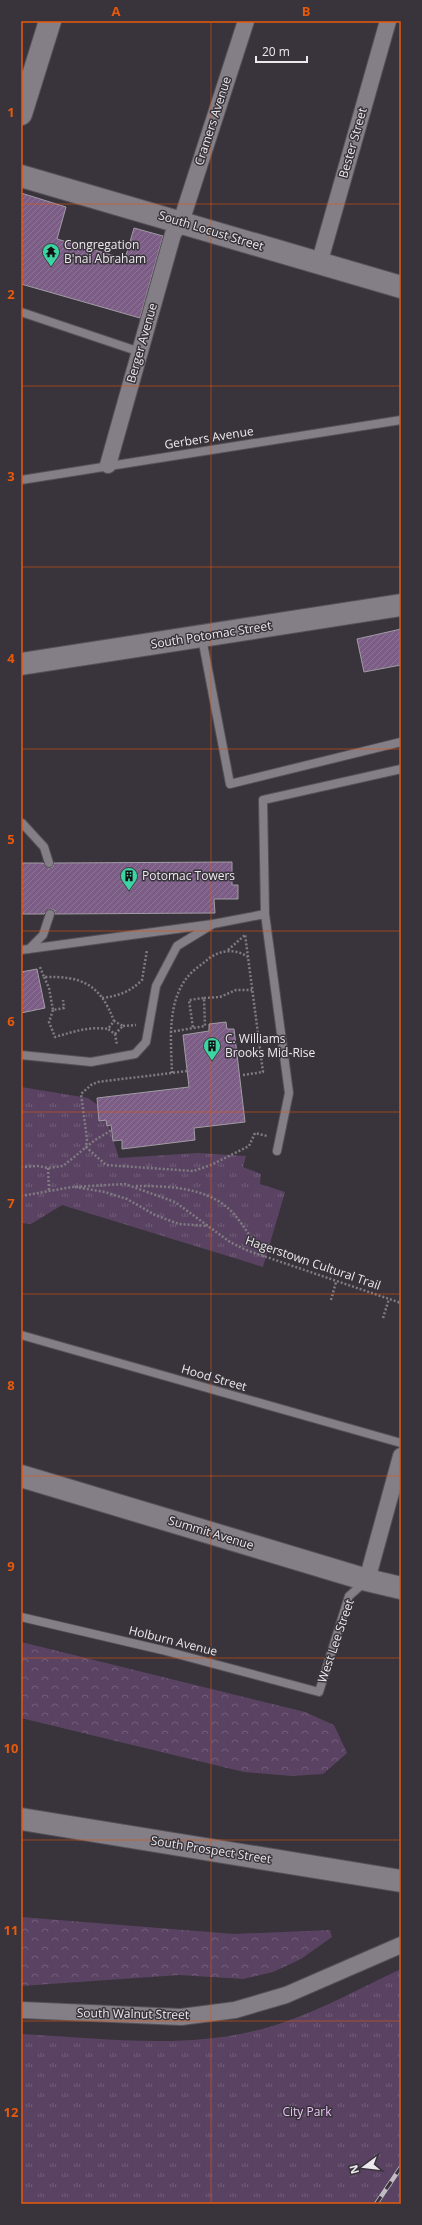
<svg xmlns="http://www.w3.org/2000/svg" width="422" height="2225" font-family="'Open Sans',sans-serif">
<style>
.forest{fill:url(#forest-crowns)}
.park{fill:url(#park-tufts)}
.building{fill:url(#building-hatch);stroke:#a29ca4}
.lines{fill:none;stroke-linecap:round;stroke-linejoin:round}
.lane-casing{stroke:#555157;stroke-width:10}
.street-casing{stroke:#555157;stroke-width:18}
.secondary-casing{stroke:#555157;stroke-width:24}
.path{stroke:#7f7b81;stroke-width:2.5;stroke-dasharray:2 2;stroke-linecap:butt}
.lane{stroke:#847e86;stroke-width:8}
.street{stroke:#847e86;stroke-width:16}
.secondary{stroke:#847e86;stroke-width:22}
.rail-casing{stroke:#c0bdc2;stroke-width:4.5}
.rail{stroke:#39343b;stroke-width:3;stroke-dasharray:9;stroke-linecap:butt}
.grid{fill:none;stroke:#e8590c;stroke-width:1;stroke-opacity:0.55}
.labels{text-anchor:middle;stroke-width:3;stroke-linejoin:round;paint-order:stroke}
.street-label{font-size:12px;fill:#ece9ed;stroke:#39343b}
.poi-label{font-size:12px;fill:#ece9ed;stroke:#39343b;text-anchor:start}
.park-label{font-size:12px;fill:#eac4f8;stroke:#39343b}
.neatline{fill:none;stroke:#e8590c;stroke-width:1.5}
.grid-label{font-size:13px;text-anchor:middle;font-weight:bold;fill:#e8590c}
</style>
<defs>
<pattern id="forest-crowns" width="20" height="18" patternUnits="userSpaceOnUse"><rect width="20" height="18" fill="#5a4362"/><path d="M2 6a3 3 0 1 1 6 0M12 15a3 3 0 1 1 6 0" fill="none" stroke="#725e79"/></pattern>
<pattern id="park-tufts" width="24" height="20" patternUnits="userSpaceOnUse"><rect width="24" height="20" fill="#5a4362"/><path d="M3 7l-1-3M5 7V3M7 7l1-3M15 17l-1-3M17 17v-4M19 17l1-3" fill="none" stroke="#725e79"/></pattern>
<pattern id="building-hatch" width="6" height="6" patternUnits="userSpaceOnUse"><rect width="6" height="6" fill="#7b5d86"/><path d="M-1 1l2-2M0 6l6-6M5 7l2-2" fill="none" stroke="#8e7497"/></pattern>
</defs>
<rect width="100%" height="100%" fill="#39343b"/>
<path class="forest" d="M21,1642L305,1712L334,1725L347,1753L323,1774L292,1776L244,1772L21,1718Z
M21,1917L234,1934L330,1930L332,1937L301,1959L273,1972L243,1979L179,1975L21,1986Z"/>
<path class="park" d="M21,1087L88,1098L103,1109L119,1158L198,1153L246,1156L243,1167L261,1174L260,1184L285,1192L263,1267L62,1205L31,1224L21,1223Z
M401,1969V2204H21V2034C100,2038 186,2050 262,2029C311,2016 356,1990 401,1969Z"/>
<path class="building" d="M21,193L66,207L57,239L125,259L134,228L163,236L140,318L21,284Z
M401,629V665L364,672L357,639Z
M232,862V885H238V899H214L215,913L55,914L54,910L49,909L44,914H21V863H43L48,868L53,867L54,863Z
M37,969L45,1008L21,1013V972Z
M226,1022L227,1029H234L245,1122L194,1128L195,1140L122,1149V1140L113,1141L111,1125L107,1126L106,1120L99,1121L97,1098L189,1087L183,1035L209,1031V1024Z"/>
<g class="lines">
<defs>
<path id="lane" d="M21,312L140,352
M21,480L401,420
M202,638L230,784L401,742
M22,823L44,847L49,863
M29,949L43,935L50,914
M21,950L213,924L265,914
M21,1055L91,1062L135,1054L146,1042L156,986L177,946L213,924
M277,1151L289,1093L265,914L263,800L401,769
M21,1335L401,1443
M21,1617L162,1650L319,1692L349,1596L365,1582"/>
<path id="street" d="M319,264L388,21
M108,465L173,234L181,222L246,21
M367,1580L401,1456
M21,2010L181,2017L235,2010L286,1995L401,1945"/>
<path id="secondary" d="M21,114L50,21
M21,176L401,287
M21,664L401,605
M21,1476L367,1580L401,1588
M21,1819L401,1881"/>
</defs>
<use href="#lane" class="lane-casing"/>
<use href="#street" class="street-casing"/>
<use href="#secondary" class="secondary-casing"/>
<path class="path" d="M228,950L245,935
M40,967L44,977C82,976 100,984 114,1021
M44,977L49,988L53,1010L64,1008L63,1000
M102,998C118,996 130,992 142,980L147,950
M204,998L220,997L236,990H252
M53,1010L49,1022L55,1037C73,1032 89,1026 108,1029
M123,1026L136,1025
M170,1032L205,1026L204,998L189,1000L193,1028
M115,1034L123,1026L114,1021L108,1029L115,1034L117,1045
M240,1054L260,1049
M187,1071L98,1082L91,1085L81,1094L87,1139L86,1147L106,1165L193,1171L211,1165L249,1146L255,1133L267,1136
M172,1073C171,1040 166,999 191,973C196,968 203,964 208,959C220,950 235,948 248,957
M243,1075L263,1072L245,934
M21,1167L39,1166L48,1168L63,1166L95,1140L112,1130
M48,1168L49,1191
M136,1186C169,1186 210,1187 234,1214C245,1227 254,1243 264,1257
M75,1187L105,1192L127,1199L155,1215L179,1224L208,1226
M21,1196L72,1187L125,1184L175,1202L230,1242L246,1250L401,1303
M331,1300L336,1282
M383,1318L389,1299"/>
<use href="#lane" class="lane"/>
<use href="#street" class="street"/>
<use href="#secondary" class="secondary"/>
<defs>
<path id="rail" d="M376,2204L401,2167"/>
</defs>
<use href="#rail" class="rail-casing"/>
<use href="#rail" class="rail"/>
</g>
<path class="grid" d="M211,21V2204M21,204H401M21,386H401M21,567H401M21,749H401M21,931H401M21,1112H401M21,1294H401M21,1476H401M21,1658H401M21,1840H401M21,2021H401"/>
<defs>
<symbol id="temple-pin" viewBox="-11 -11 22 30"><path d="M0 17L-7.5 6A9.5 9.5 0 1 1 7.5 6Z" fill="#3dd4a3" stroke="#39343b"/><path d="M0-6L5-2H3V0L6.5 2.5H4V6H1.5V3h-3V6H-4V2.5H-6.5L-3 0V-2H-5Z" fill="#111"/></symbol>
<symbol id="building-pin" viewBox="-11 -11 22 30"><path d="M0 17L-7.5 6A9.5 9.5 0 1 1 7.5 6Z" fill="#3dd4a3" stroke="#39343b"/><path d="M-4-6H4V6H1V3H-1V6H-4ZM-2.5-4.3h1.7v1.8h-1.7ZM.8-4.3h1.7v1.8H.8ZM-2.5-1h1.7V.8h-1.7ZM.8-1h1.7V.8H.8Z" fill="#111"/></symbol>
</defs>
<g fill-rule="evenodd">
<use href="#temple-pin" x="41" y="242" width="20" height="27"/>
<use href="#building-pin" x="119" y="866" width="20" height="27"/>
<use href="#building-pin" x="202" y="1036" width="20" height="27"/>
</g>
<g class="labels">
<g class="street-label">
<text transform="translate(213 121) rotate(-72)" y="4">Cramers Avenue</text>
<text transform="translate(353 143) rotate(-74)" y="4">Bester Street</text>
<text transform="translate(211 231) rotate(17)" y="4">South Locust Street</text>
<text transform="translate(142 343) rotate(-74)" y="4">Berger Avenue</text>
<text transform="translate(209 438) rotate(-9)" y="4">Gerbers Avenue</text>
<text transform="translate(211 635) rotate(-9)" y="4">South Potomac Street</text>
<text transform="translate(313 1263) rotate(19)" y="4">Hagerstown Cultural Trail</text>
<text transform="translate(214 1378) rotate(16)" y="4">Hood Street</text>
<text transform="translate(211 1533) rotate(17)" y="4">Summit Avenue</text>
<text transform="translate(173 1641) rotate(14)" y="4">Holburn Avenue</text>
<text transform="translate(336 1641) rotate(-71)" y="4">West Lee Street</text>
<text transform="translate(211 1850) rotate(9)" y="4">South Prospect Street</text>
<text transform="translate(133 2014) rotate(1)" y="4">South Walnut Street</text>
</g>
<g class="poi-label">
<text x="64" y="249">Congregation<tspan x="64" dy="14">B'nai Abraham</tspan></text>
<text x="142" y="880">Potomac Towers</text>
<text x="225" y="1043">C. Williams<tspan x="225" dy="14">Brooks Mid‐Rise</tspan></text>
</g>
<g class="park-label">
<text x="307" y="2116">City Park</text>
</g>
</g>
<rect width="422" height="2225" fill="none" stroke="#39343b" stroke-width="44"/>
<g transform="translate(364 2167) rotate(255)" stroke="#39343b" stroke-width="3" paint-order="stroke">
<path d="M0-3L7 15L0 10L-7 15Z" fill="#ece9ed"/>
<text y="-6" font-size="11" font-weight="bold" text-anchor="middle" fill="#ece9ed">N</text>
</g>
<path d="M256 56v6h51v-6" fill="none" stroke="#ece9ed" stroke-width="2"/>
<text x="262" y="56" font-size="12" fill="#ece9ed" stroke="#39343b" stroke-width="3" paint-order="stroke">20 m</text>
<rect x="22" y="22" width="378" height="2181" class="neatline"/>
<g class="grid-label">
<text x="116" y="16">A</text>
<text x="306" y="16">B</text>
<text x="11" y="117">1</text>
<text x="11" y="299">2</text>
<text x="11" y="481">3</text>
<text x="11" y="663">4</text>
<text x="11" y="844">5</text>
<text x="11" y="1026">6</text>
<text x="11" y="1208">7</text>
<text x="11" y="1390">8</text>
<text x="11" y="1571">9</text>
<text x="11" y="1753">10</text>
<text x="11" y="1935">11</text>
<text x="11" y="2117">12</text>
</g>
</svg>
